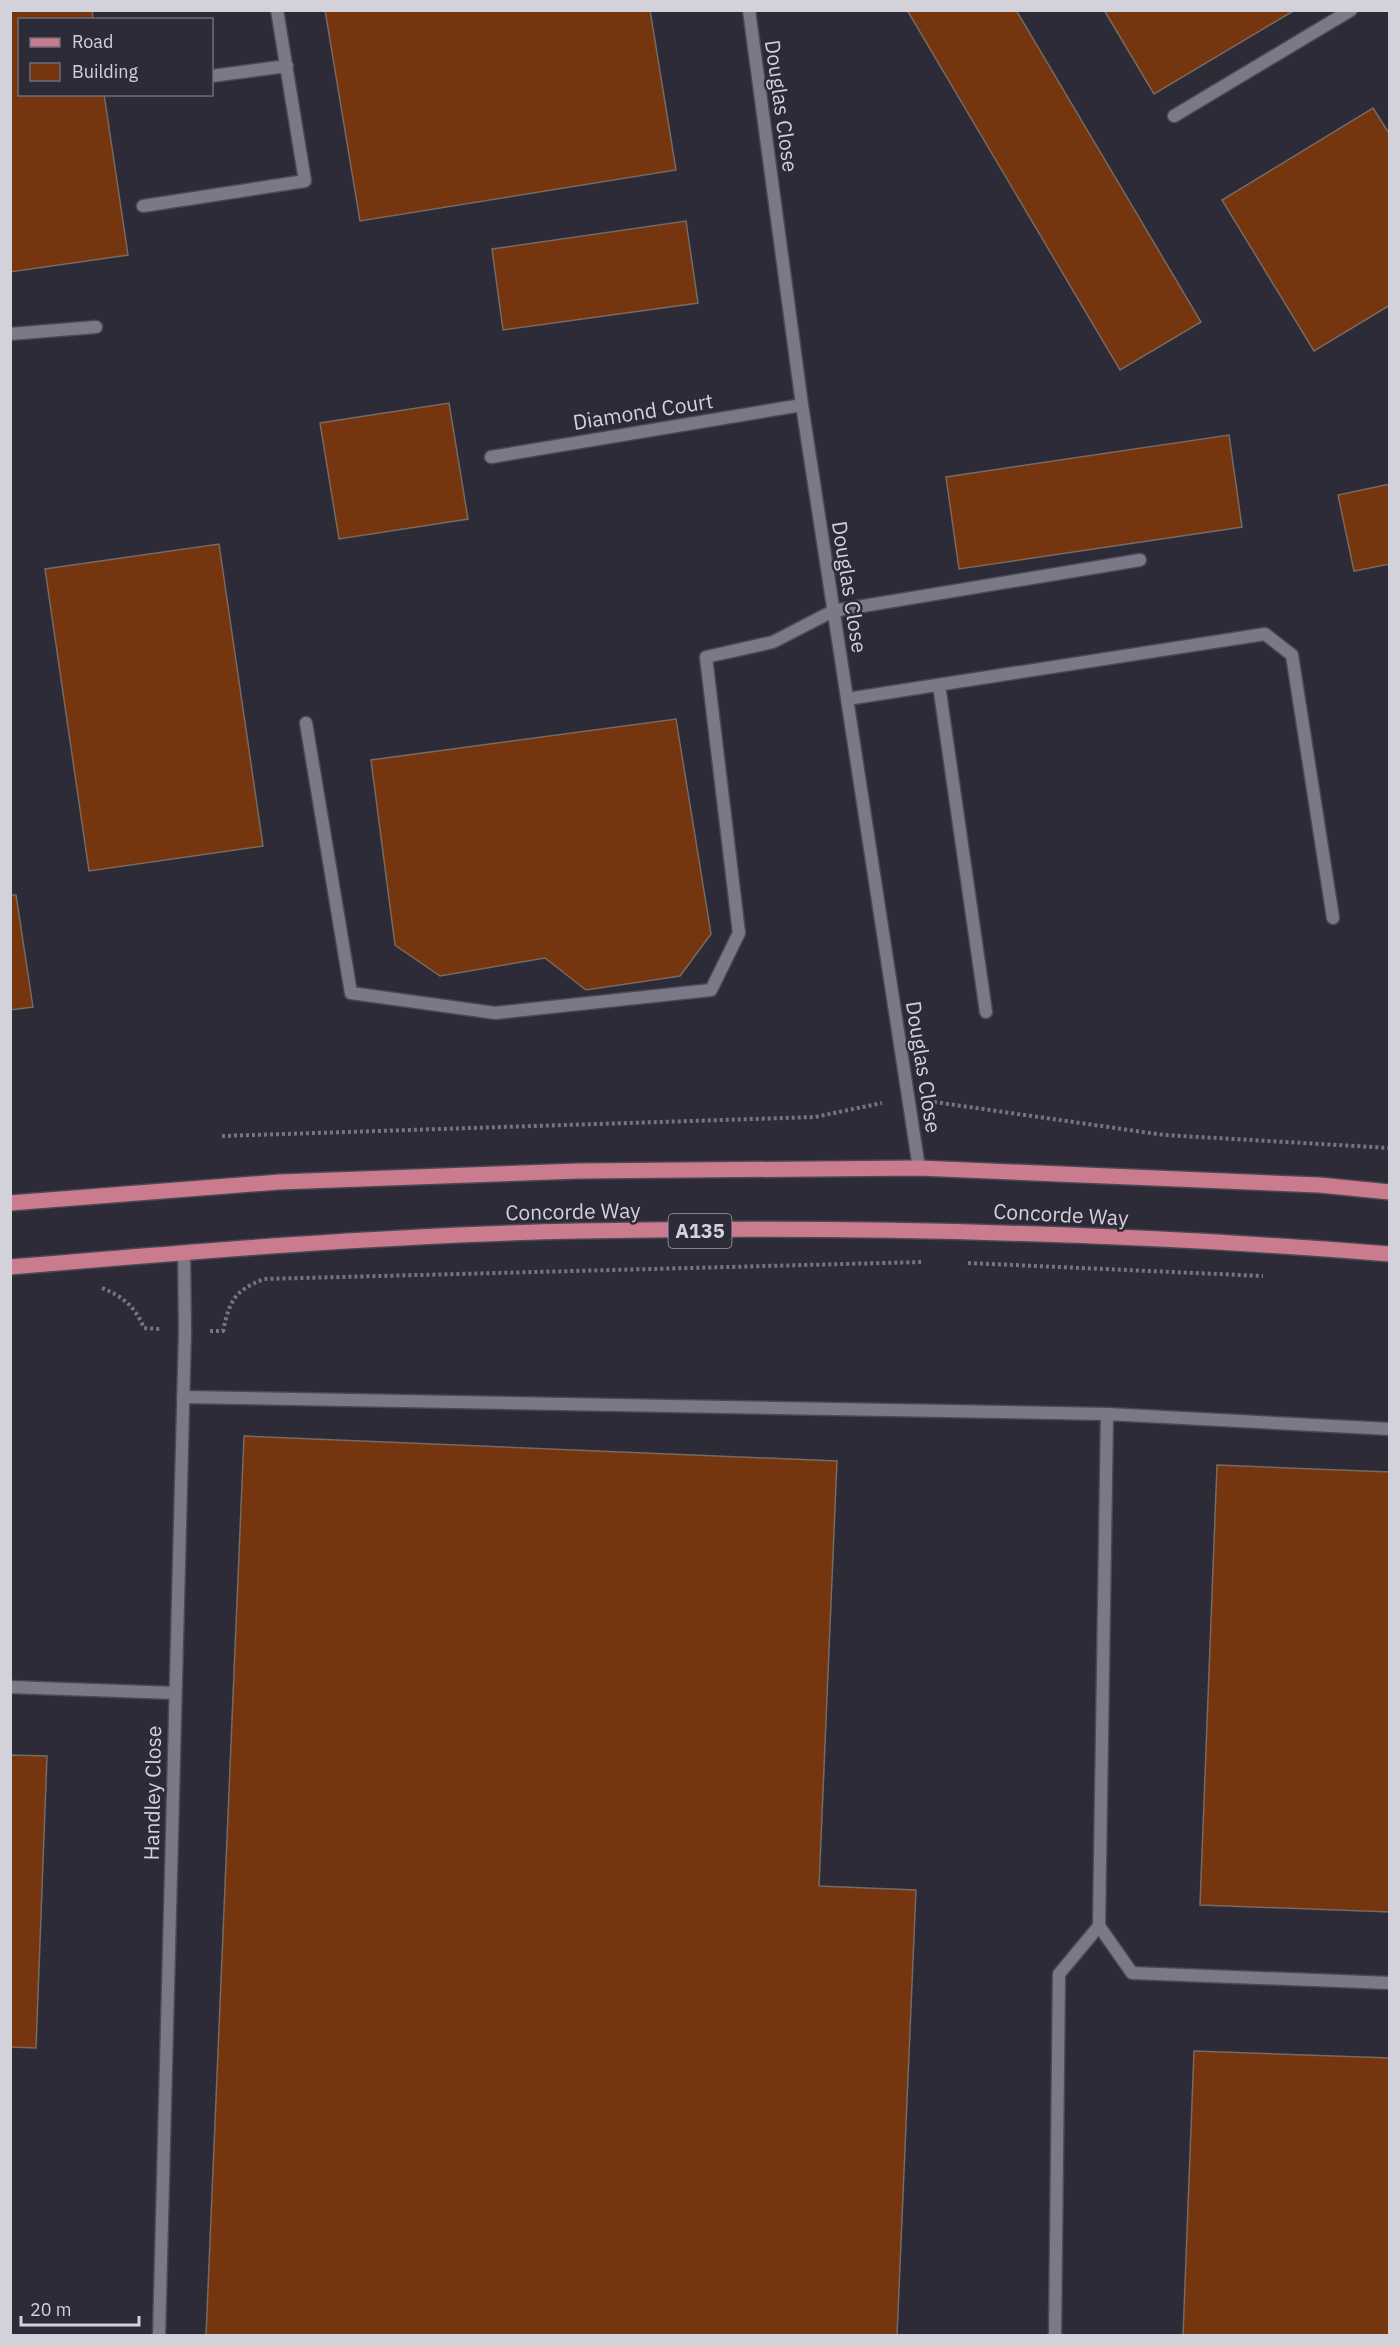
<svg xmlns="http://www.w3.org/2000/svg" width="1400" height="2346" font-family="'IBM Plex Sans',sans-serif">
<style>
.building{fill:#75350e;stroke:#786961;stroke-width:1.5}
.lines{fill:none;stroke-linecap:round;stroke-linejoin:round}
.lane-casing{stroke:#4b4853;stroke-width:15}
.street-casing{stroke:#4b4853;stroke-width:15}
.primary-casing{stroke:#4b4853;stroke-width:18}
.path{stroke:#76747f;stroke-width:4;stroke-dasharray:3 3;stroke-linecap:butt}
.lane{stroke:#7b7988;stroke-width:12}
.street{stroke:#7b7988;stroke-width:12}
.primary{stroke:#ca7b8e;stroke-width:15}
.labels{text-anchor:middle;stroke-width:5;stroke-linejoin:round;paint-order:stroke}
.shield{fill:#2d2b38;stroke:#a19fa9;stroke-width:1.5}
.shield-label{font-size:20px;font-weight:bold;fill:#d3d1da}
.street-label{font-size:21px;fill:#d3d1da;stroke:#2d2b38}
</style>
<rect width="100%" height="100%" fill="#2d2b38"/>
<path class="building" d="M10,10H92L93,20H20V94H104L128,255L10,272Z
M325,10H650L676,170L360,221Z
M907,10H1016L1201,322L1120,370Z
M1104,10H1295L1154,94Z
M1373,108L1390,135V305L1314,351L1222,200Z
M686,221L698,303L503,330L492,249Z
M449,403L468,519L339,539L320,423Z
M1229,435L1242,527L959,569L946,477Z
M1390,484V564L1354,571L1338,495Z
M219,544L263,846L89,871L45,569Z
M676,719L711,934L680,976L586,990L545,958L440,976L395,945L371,760Z
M10,895H16L33,1007L10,1010Z
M244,1436L837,1461L819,1886L916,1890L897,2336H206Z
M1217,1465L1390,1472V1912L1200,1905Z
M10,1755L47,1756L36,2048L10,2047Z
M1194,2051L1390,2058V2336H1183Z"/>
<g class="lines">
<defs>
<path id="lane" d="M212,76L287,66
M1174,116L1351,10
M143,206L305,181L277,10
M939,685L986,1012
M847,699L1265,634L1292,655L1333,918
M306,723L351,993L495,1013L711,990L739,933L706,657L773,642L833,611L1140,560
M183,1397L1107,1414L1099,1926L1132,1973L1390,1983
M1107,1414L1390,1429
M10,1687L175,1693
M1055,2336L1059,1974L1099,1926"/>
<path id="street" d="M749,10L802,405L919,1168
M10,334L96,327
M491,457L802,405
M159,2336L185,1331L184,1252"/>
<path id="primary" d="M10,1203L279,1182L579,1171L919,1168L1319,1185L1390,1192
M10,1267C199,1251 389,1235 578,1231C848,1226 1120,1232 1390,1254"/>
</defs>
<use href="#lane" class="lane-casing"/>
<use href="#street" class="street-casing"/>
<use href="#primary" class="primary-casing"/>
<path class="path" d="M934,1102L1164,1135L1390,1148
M222,1136L815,1117L882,1103
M968,1263L1263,1276
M102,1288C124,1297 135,1307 144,1328L160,1329
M210,1331H223C230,1300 234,1291 264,1279L921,1262"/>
<use href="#lane" class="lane"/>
<use href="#street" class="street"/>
<use href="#primary" class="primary"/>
</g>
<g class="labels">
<rect class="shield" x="668.5" y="1214" width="63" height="34" rx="4.5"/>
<g class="shield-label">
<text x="700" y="1238">A135</text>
</g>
<g class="street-label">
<text transform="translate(781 106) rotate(82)" y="7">Douglas Close</text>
<text transform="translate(643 412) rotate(-9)" y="7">Diamond Court</text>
<text transform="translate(849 587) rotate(81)" y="7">Douglas Close</text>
<text transform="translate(923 1067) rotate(81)" y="7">Douglas Close</text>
<text transform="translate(573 1212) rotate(-1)" y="7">Concorde Way</text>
<text transform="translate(1061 1215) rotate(3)" y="7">Concorde Way</text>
<text transform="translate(153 1793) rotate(-89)" y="7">Handley Close</text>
</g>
</g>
<rect width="1400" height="2346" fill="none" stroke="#d3d1da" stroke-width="24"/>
<rect x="18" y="18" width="195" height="78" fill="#2d2b38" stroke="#6f6d79" stroke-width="1.5"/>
<rect x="30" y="38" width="30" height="9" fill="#ca7b8e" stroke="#6f6d79" stroke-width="1.5"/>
<text x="72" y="48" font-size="18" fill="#d3d1da">Road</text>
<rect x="30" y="63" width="30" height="18" fill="#75350e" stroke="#6f6d79" stroke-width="1.5"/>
<text x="72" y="78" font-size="18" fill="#d3d1da">Building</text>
<path d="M21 2316v9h118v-9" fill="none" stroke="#d3d1da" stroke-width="3"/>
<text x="30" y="2316" font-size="18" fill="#d3d1da" stroke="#2d2b38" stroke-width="4.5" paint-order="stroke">20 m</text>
</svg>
